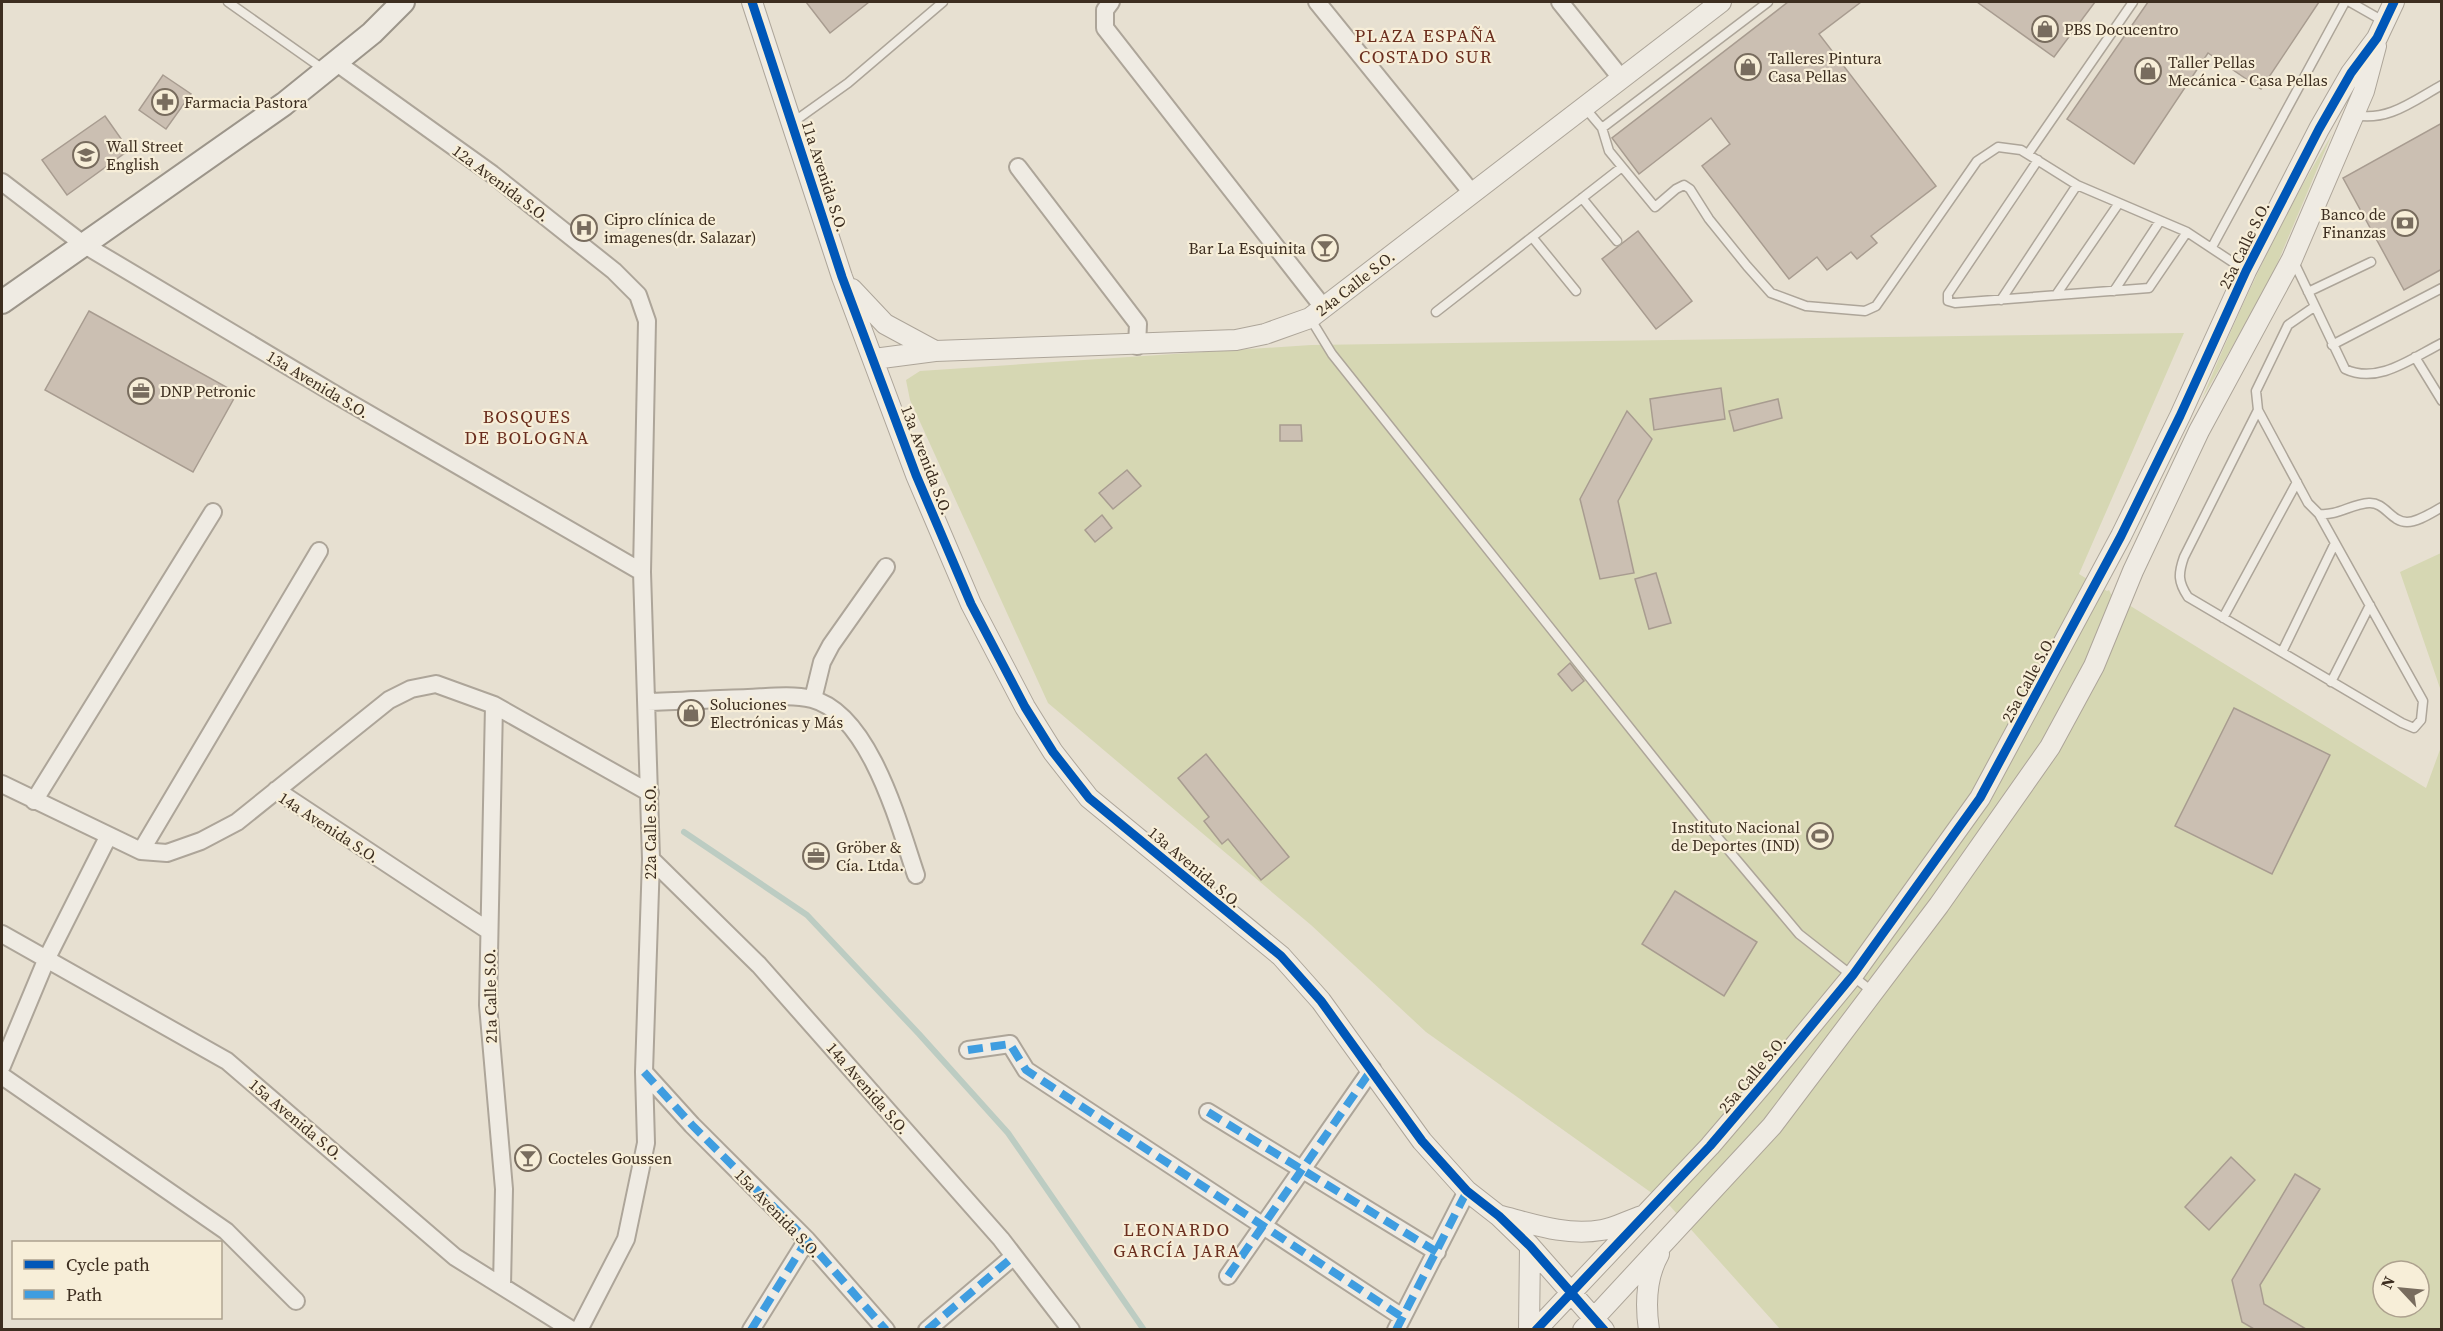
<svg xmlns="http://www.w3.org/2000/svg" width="2443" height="1331" font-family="'Source Serif 4',serif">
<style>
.green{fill:#d6d7b3;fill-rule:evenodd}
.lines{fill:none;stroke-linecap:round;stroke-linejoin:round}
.stream{stroke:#bcccc2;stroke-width:6}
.building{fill:#cbbfb2;stroke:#a89c90;stroke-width:1.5}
.service-casing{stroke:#ada599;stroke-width:11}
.minor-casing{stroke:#ada599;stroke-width:20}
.tertiary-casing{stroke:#ada599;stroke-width:22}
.secondary-casing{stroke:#9c958a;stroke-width:26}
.service{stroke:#efebe3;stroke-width:8}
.minor{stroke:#efebe3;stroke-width:16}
.tertiary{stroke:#efebe3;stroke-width:20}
.secondary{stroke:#efebe3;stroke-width:22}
.quiet{stroke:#3f9de0;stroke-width:8;stroke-dasharray:15 8;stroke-linecap:butt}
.cycleway-casing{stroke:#f7eed8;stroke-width:13}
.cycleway{stroke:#0057b8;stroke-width:9}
.labels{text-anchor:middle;stroke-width:4.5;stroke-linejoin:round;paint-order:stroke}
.poi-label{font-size:16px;fill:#3d2e20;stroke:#f7eed8;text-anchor:start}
.street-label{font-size:16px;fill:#3d2e20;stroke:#f7eed8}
.neighbourhood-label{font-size:18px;letter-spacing:1.5px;fill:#6b2e1e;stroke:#f7eed8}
</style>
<rect width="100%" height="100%" fill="#e7e0d1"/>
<path class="green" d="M2332,134L2269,283L2202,399C2241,305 2280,221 2332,134Z
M2184,333L2079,574L2107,591L2109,590L2111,594L2426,788L2441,747V1329H1780L1670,1206L1426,1032L1311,925L1048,703L910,400L906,380L920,371L1311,345ZM2383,1271H2419V1307H2383Z
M2441,553V691L2400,572Z"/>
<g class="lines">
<path class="stream" d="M684,832L807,915L919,1034L1008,1133L1144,1330"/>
</g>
<path class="building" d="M806,2H869L830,33Z
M1788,2H1861L1819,34L1936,186L1871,236L1877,243L1857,259L1851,252L1827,270L1817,257L1789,279L1702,166L1730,144L1711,118L1639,174L1612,138Z
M1977,2H2095L2054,57Z
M2148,2H2319L2261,89L2208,53L2134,164L2067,119Z
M163,75L191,94L166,129L139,110Z
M105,116L129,150L67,195L42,160Z
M2442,123V269L2404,290L2343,178Z
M1638,231L1692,301L1656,329L1602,259Z
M89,311L237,393L193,472L45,390Z
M1721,388L1725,419L1654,430L1650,399Z
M1778,399L1782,418L1734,431L1729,411Z
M1627,411L1652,439L1618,501L1634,573L1600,579L1580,499Z
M1280,425H1301L1302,441H1280Z
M1127,470L1141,486L1113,509L1099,493Z
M1102,515L1112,528L1095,542L1085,530Z
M1656,573L1671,623L1649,629L1635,579Z
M1570,663L1584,681L1572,691L1558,674Z
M2234,708L2330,755L2272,874L2175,826Z
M1206,754L1289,857L1261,880L1228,839L1222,844L1204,821L1209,817L1178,778Z
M1675,891L1757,942L1724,996L1642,944Z
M2231,1157L2255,1180L2209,1230L2185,1207Z
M2295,1174L2320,1189L2260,1285L2264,1304L2306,1329H2254L2242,1322L2232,1280Z"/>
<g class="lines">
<defs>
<path id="service" d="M228,2L323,69
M2350,2L2385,22
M1585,108L1602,128L1609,151L1655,207L1676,189L1684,185L1690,189L1709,219L1747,266L1771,293L1806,306L1865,311L1876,306L1977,161L1998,147L2021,150L2077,185L2187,232L2246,271
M2354,115C2388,122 2413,101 2442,85
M792,123L848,83L943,2
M1602,128L1768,2
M2028,154L2133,2
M2038,160L1948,294V301L1955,303L2149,288L2187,232
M1582,198L1617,241
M1532,237L1576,291
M2212,247L2345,2
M2293,260L2345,369C2378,385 2412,358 2442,343
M2114,291L2160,221
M2308,292L2371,262
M2056,295L2119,203
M2001,300L2077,185
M2314,307L2288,325L2256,391L2258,410L2308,503L2319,514C2338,516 2351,504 2369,503C2385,502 2391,522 2407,522C2418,522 2431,513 2442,507
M1436,312L1622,167
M1310,318L1332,354L1704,821L1799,934L1873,992
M2332,345L2442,288
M2415,357L2442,401
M2258,410L2184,557C2178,574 2178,582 2188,597L2402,723L2414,728L2421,720L2423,701L2319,514
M2223,618L2297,482
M2282,652L2335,543
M2331,682L2370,605"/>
<path id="minor" d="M1111,2L1105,10V28L1323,307
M1317,2L1472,193
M1560,2L1621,78
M337,63L492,174L614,271L638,295L647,321L642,572L651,859L644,1072L646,1143L626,1239L579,1330
M1018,167L1138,324L1137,346
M2,182L83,244L343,399L642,572
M813,699L822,662L831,645L886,567
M647,702C681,701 714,699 748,698C769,697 792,694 812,699C870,714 899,825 916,875
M494,705L488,1005L504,1189L502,1286
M2,784L141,851L167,853L201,841L237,822L389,700L411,689L436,684L494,705L650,793
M276,790L489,931
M34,801L213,512
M141,851L319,551
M651,859L759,965L1001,1239L1071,1330
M2,934L227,1061L455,1257L572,1330
M968,1050L1010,1044L1026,1070L1402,1317
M2,1066L47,958L108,837
M644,1072L692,1125L807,1240L886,1330
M2,1076L226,1231L296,1301
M1208,1112L1437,1252
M1228,1276L1372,1069
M751,1330L807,1240
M927,1330L1014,1256
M1396,1330L1467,1191"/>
<path id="tertiary" d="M752,2L842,277L916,475L971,604L1025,707L1053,752L1089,798L1281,956L1321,1001L1422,1141L1467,1191L1499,1216L1530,1246L1604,1330
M852,289L885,324L935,351
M874,359L935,351L1236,340L1265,334L1310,318L1721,2
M1501,1216C1535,1225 1567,1236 1602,1230C1615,1228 1629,1220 1642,1216
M1529,1330L1530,1246
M1536,1330L1710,1146L1768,1078L1853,975L1980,798L2121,536L2180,416L2246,271L2319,129L2351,73L2377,38L2394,2
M1583,1330L1772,1126L1939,905L2050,747L2094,666L2133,571L2199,431L2292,259L2364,91L2376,46
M1649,1330C1645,1303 1646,1277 1659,1254"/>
<path id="secondary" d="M2,302L284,104L372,33L403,2"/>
</defs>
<use href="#service" class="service-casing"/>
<use href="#minor" class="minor-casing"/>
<use href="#tertiary" class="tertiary-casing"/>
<use href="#secondary" class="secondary-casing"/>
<use href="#service" class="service"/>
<use href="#minor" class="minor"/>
<use href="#tertiary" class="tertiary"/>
<use href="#secondary" class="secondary"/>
<path class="quiet" d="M968,1050L1010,1044L1026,1070L1402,1317
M644,1072L692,1125L807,1240L886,1330
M1208,1112L1437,1252
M1228,1276L1372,1069
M751,1330L807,1240
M927,1330L1014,1256
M1396,1330L1467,1191"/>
<defs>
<path id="cycleway" d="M752,2L842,277L916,475L971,604L1025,707L1053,752L1089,798L1281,956L1321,1001L1422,1141L1467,1191L1499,1216L1530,1246L1604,1330
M1536,1330L1710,1146L1768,1078L1853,975L1980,798L2121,536L2180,416L2246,271L2319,129L2351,73L2377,38L2394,2"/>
</defs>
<use href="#cycleway" class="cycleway-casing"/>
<use href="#cycleway" class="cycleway"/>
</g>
<defs>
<symbol id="shop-ring" viewBox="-11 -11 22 22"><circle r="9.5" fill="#f7eed8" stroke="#786c5e" stroke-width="1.5"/><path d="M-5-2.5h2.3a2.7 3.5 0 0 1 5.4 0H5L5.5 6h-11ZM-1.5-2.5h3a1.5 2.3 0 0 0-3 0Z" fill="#786c5e"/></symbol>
<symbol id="pharmacy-ring" viewBox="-11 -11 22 22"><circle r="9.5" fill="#f7eed8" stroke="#786c5e" stroke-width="1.5"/><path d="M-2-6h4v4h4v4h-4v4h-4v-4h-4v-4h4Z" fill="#786c5e"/></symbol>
<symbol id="school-ring" viewBox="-11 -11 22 22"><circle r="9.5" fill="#f7eed8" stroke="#786c5e" stroke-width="1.5"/><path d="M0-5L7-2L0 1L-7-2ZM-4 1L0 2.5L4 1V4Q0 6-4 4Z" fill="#786c5e"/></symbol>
<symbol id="bank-ring" viewBox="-11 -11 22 22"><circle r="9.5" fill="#f7eed8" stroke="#786c5e" stroke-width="1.5"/><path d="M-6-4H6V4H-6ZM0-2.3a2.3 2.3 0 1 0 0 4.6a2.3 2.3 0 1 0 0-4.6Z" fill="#786c5e"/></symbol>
<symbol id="hospital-ring" viewBox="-11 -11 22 22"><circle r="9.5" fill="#f7eed8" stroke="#786c5e" stroke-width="1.5"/><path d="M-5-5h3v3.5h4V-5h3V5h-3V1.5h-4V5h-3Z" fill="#786c5e"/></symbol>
<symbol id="bar-ring" viewBox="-11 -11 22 22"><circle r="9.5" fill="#f7eed8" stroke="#786c5e" stroke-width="1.5"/><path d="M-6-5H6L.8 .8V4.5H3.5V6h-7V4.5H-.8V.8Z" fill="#786c5e"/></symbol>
<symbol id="office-ring" viewBox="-11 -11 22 22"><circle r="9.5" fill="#f7eed8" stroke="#786c5e" stroke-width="1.5"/><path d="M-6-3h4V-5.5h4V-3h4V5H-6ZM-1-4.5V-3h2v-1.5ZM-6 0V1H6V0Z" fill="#786c5e"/></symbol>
<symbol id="stadium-ring" viewBox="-11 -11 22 22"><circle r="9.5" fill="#f7eed8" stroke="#786c5e" stroke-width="1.5"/><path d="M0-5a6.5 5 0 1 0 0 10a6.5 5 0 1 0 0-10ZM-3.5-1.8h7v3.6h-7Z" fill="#786c5e"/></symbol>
</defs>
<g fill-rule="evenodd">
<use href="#shop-ring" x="2030" y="14" width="30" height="30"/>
<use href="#shop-ring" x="1733" y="52" width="30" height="30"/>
<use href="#shop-ring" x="2133" y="56" width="30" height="30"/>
<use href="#pharmacy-ring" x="150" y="87" width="30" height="30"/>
<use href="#school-ring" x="71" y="140" width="30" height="30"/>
<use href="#bank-ring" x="2390" y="208" width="30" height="30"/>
<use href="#hospital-ring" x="569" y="213" width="30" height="30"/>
<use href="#bar-ring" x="1310" y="233" width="30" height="30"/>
<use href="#office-ring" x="126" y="376" width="30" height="30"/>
<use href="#shop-ring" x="676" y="698" width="30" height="30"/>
<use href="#stadium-ring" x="1805" y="821" width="30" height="30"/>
<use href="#office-ring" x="801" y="841" width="30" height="30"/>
<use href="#bar-ring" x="513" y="1143" width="30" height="30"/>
</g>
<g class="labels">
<g class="poi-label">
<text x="2064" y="35">PBS Docucentro</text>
<text x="1768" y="64">Talleres Pintura<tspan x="1768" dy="18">Casa Pellas</tspan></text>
<text x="2168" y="68">Taller Pellas<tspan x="2168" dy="18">Mecánica - Casa Pellas</tspan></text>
<text x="184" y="108">Farmacia Pastora</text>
<text x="106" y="152">Wall Street<tspan x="106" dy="18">English</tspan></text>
<text x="2386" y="220" text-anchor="end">Banco de<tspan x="2386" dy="18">Finanzas</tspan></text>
<text x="604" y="225">Cipro clínica de<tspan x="604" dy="18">imagenes(dr. Salazar)</tspan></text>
<text x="1306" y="254" text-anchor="end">Bar La Esquinita</text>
<text x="160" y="397">DNP Petronic</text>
<text x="710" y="710">Soluciones<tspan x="710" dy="18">Electrónicas y Más</tspan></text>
<text x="1800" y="833" text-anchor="end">Instituto Nacional<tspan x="1800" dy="18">de Deportes (IND)</tspan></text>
<text x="836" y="853">Gröber &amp;<tspan x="836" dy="18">Cía. Ltda.</tspan></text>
<text x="548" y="1164">Cocteles Goussen</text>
</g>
<g class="street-label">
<text transform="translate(825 176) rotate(72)" y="6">11a Avenida S.O.</text>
<text transform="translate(501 183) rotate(37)" y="6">12a Avenida S.O.</text>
<text transform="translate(2244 245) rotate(-64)" y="6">25a Calle S.O.</text>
<text transform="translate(1355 283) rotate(-38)" y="6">24a Calle S.O.</text>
<text transform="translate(318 384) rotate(31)" y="6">13a Avenida S.O.</text>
<text transform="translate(927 460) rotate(69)" y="6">13a Avenida S.O.</text>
<text transform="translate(2028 679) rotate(-62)" y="6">25a Calle S.O.</text>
<text transform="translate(329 827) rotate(33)" y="6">14a Avenida S.O.</text>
<text transform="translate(650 832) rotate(-90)" y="6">22a Calle S.O.</text>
<text transform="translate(1195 867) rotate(40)" y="6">13a Avenida S.O.</text>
<text transform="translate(490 996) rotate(-91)" y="6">21a Calle S.O.</text>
<text transform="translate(1752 1074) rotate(-50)" y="6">25a Calle S.O.</text>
<text transform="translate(868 1088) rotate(49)" y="6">14a Avenida S.O.</text>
<text transform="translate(296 1119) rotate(40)" y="6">15a Avenida S.O.</text>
<text transform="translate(778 1213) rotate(46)" y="6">15a Avenida S.O.</text>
</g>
<g class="neighbourhood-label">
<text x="1426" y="42">PLAZA ESPAÑA<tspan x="1426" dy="21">COSTADO SUR</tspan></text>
<text x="527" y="423">BOSQUES<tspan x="527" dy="21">DE BOLOGNA</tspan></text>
<text x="1177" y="1236">LEONARDO<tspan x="1177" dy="21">GARCÍA JARA</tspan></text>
</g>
</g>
<rect width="2443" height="1331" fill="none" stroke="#3d2e20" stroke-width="6"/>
<rect x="12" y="1241" width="210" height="78" fill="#f7eed8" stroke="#ada18e" stroke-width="1.5"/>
<rect x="24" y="1260" width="30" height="9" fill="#0057b8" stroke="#ada18e" stroke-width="1.5"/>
<text x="66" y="1271" font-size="18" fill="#3d2e20">Cycle path</text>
<rect x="24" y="1290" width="30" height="9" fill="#3f9de0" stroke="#ada18e" stroke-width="1.5"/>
<text x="66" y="1301" font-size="18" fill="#3d2e20">Path</text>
<g transform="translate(2401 1289) rotate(296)"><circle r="28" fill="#f7eed8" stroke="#ada18e" stroke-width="1.5"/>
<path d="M0-4.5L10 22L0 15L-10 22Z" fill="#786c5e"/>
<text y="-9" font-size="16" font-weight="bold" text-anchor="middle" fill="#3d2e20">N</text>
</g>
</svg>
